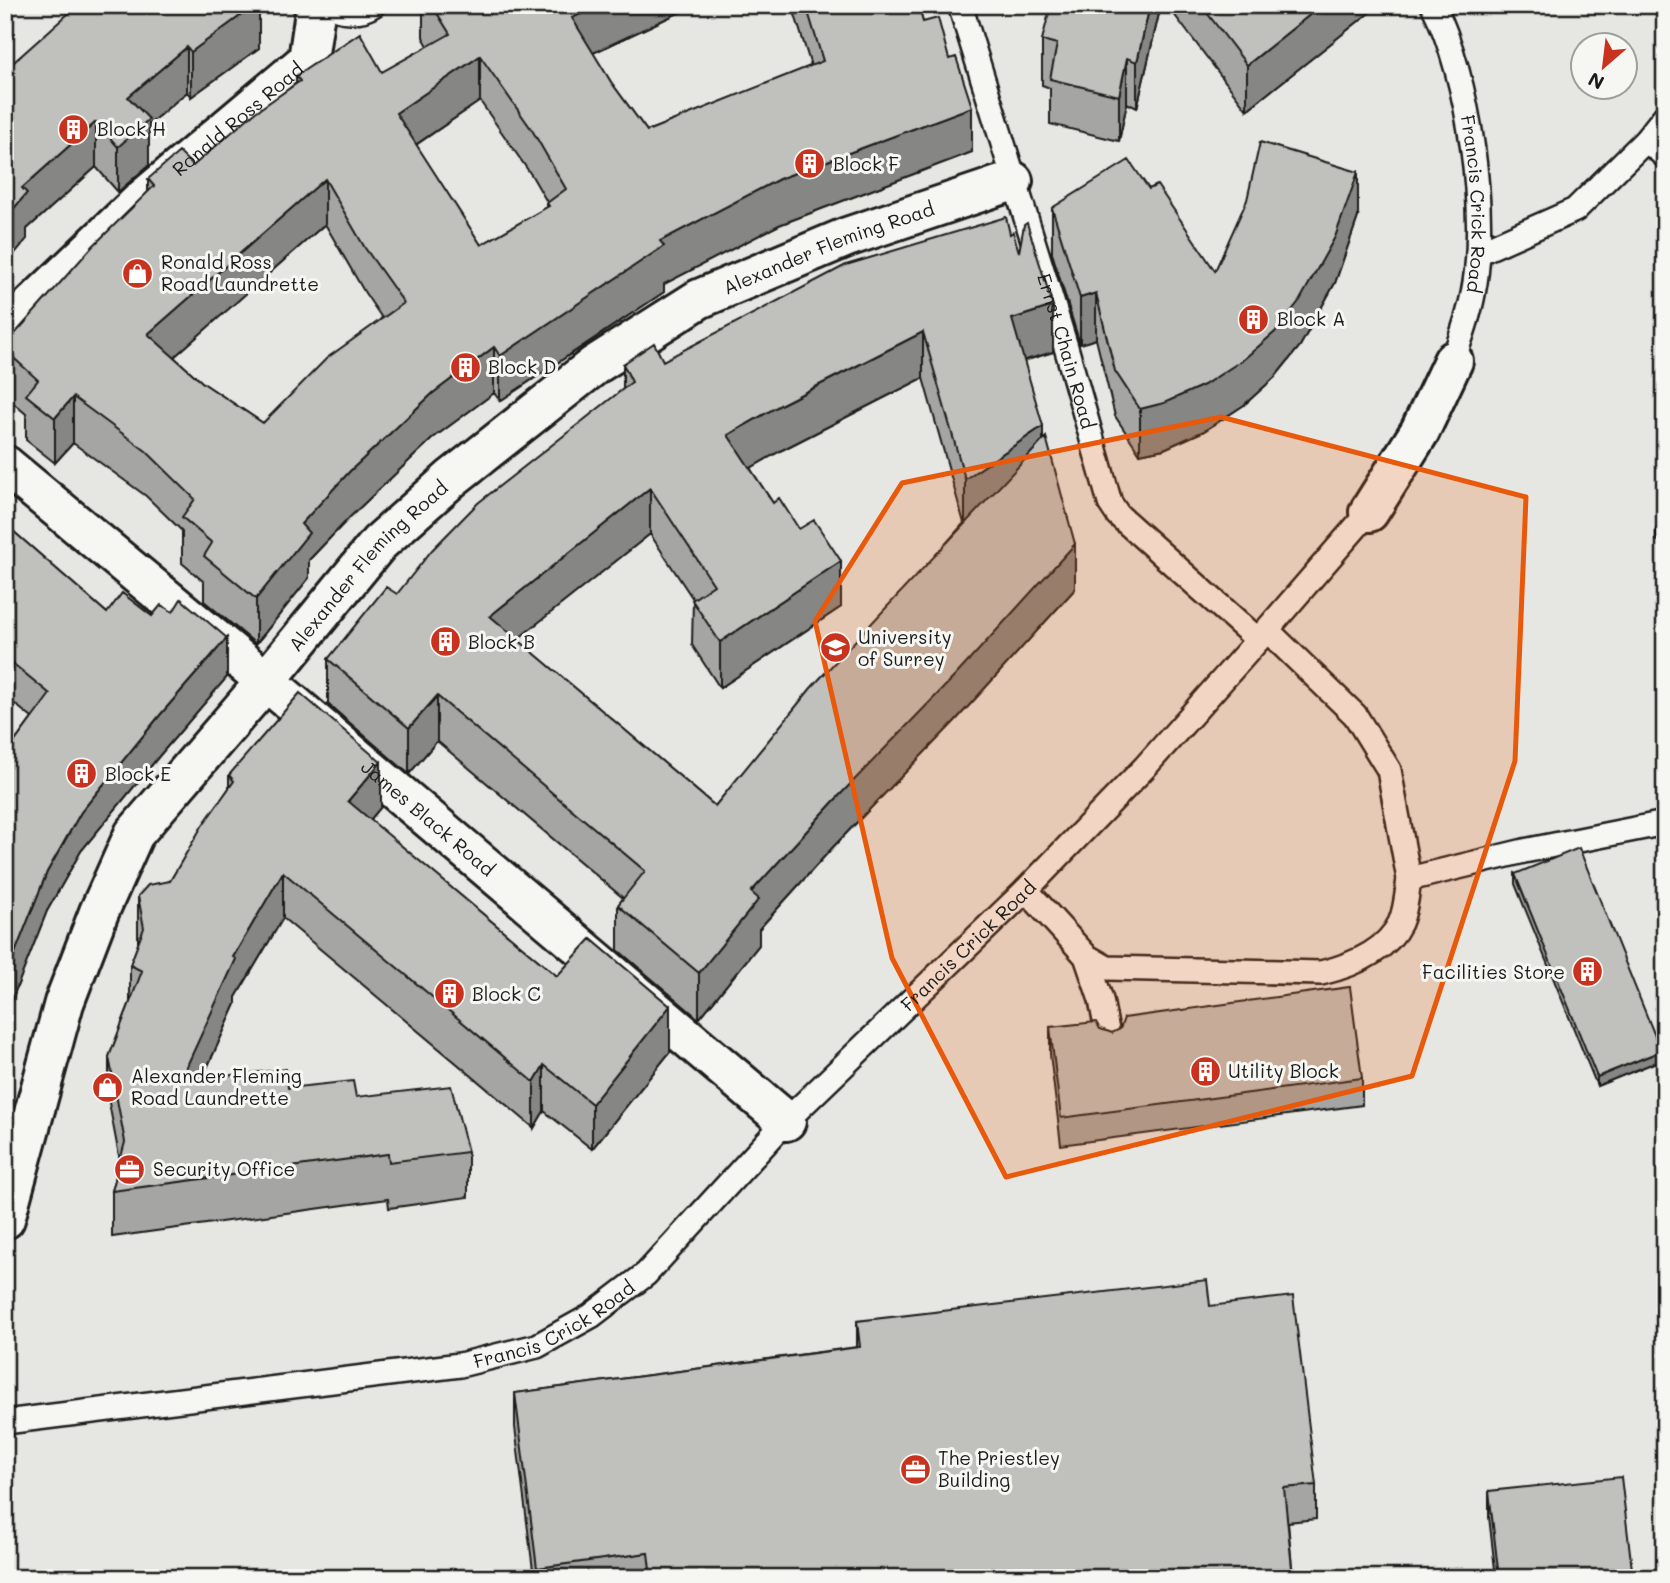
<svg xmlns="http://www.w3.org/2000/svg" width="1670" height="1583" font-family="Mali,sans-serif">
<style>
.built{fill:#e6e6e2;fill-rule:evenodd}
.lines{fill:none;stroke-linecap:round;stroke-linejoin:round}
.service-casing{stroke:#1c1c1c;stroke-width:28}
.minor-casing{stroke:#1c1c1c;stroke-width:44}
.service{stroke:#f6f6f2;stroke-width:23}
.minor{stroke:#f6f6f2;stroke-width:38}
.wall{fill:#a5a5a3;stroke:#1c1c1c;stroke-width:2;fill-rule:evenodd}
.shaded-wall{fill:#868684;stroke:#1c1c1c;stroke-width:2}
.building{fill:#c0c0bd;stroke:#1c1c1c;stroke-width:2;fill-rule:evenodd}
.marked{fill:#e8590c;fill-opacity:0.2;stroke:#e8590c;stroke-width:5;stroke-linejoin:round}
.labels{text-anchor:middle;stroke-width:6;stroke-linejoin:round;paint-order:stroke}
.street-label{font-size:19px;fill:#1c1c1c;stroke:#f6f6f2}
.poi-label{font-size:19px;fill:#1c1c1c;stroke:#f6f6f2;text-anchor:start}
</style>
<rect width="100%" height="100%" fill="#f6f6f2"/>
<filter id="ink" filterUnits="userSpaceOnUse"><feTurbulence type="fractalNoise" baseFrequency=".0143" numOctaves="2"/><feDisplacementMap in="SourceGraphic" scale="14" xChannelSelector="R" yChannelSelector="G"/><feConvolveMatrix kernelMatrix="1 2 1 2 8 2 1 2 1" color-interpolation-filters="sRGB"/></filter>
<g filter="url(#ink)">
<path class="built" d="M5,5H1665V1578H5ZM1582,46H1624V88H1582Z"/>
<g class="lines">
<defs>
<g id="service">
<path d="M328,5C341,12 360,14 373,5"/>
<path id="s1" d="M960,5L1066,347L1110,503L1118,515L1258,640"/>
<path id="s2" d="M1433,5C1469,76 1489,216 1473,294C1469,317 1460,339 1453,361"/>
<path d="M1646,140L1665,156"/>
<path d="M1478,253L1575,210L1646,140L1665,116"/>
<path d="M1409,879L1524,851L1665,823"/>
<path d="M1026,890L1086,956L1101,1000L1110,1046"/>
<path d="M1086,956L1107,968L1321,973C1350,966 1386,952 1400,923C1406,910 1407,893 1409,879L1389,770L1355,715L1267,630"/>
<path id="s3" d="M5,1422L460,1365L537,1346L591,1316L646,1274L786,1121L1026,890L1083,831L1145,767L1258,640L1369,512"/>
</g>
<g id="minor">
<path id="s4" d="M5,331L144,198L308,60L316,5"/>
<path id="s5" d="M5,465L266,681L786,1121"/>
<path d="M1369,512L1420,431L1453,361"/>
<path id="s6" d="M5,1219L64,1003L99,912L134,834L266,681L379,543L452,478L595,365L699,299L847,237L1013,181"/>
</g>
</defs>
<use href="#service" class="service-casing"/>
<use href="#minor" class="minor-casing"/>
<use href="#service" class="service"/>
<use href="#minor" class="minor"/>
</g>
<path class="wall" d="M259,5V48L191,97L187,92L149,124V165L118,192L96,167L27,229V239L5,70Z
M423,5H695L593,53L611,82L647,131L811,66L792,5H918L923,22L972,152L779,225L664,284V292L500,401L494,393L433,438L350,517L309,560V578L256,644L204,601V582L182,563V531L146,496L73,443L55,463L26,440V414L5,396V345L148,192V179L193,166L296,83V76L382,72L428,46L423,37ZM480,101L532,176L547,202V207L481,245L416,145ZM325,224L365,293L382,318L263,423L203,383L174,357Z
M1161,5L1137,108L1127,103L1119,141L1050,124V88L1042,85V40Z
M1167,5H1379L1247,110Z
M1149,189L1215,271L1358,217L1335,283L1300,346L1275,377L1244,405L1204,431L1164,449L1140,454L1115,416L1096,339L1080,344L1052,253V208Z
M1010,234L1053,352L1024,361L1043,440L1075,589L955,721L833,847L759,929V945L699,1019L618,950V905L623,898L437,741L409,774L328,704V659L397,594L623,389V364L663,361ZM923,378L964,523L715,806L517,639L650,534L693,599L692,645L720,688L841,607L750,468L782,450Z
M1665,511V543L1656,540V530Z
M5,524L107,613L227,677L160,755L81,851L47,911L5,1017V755L32,718L5,696Z
M229,775L381,807L370,820L557,976L670,1052L592,1149L544,1111L534,1128L283,918L236,997V1004L202,1079L356,1097L468,1152V1197L389,1208L388,1199L112,1237V1191L120,1161L109,1103V1057L130,1002V965L138,944V896L170,881L229,788Z
M1515,874L1661,1060L1597,1086L1515,884Z
M1050,1027L1100,1029L1112,1033L1362,1078V1105L1061,1145L1050,1054Z
M1210,1306L1316,1485V1519L1288,1522L1293,1578H534L515,1427V1393L857,1347V1321Z
M1489,1491L1633,1578H1496L1489,1517Z"/>
<path class="shaded-wall" d="M255,5H259V48L191,97V52Z
M599,5H695L572,63V18Z
M1150,5H1161L1137,108V62Z
M1322,5H1379L1247,110V65Z
M187,47V92L149,124V165L118,192V147L128,97Z
M480,56V101L396,158V113Z
M1127,58V103L1119,141V96Z
M972,107V152L779,225L664,284V292L500,401V356L660,241L779,179Z
M96,122V167L27,229V239L5,265V219L22,188Z
M1358,172V217L1335,283L1300,346L1275,377L1244,405L1204,431L1164,449L1140,454V409Z
M325,179V224L148,380V334Z
M1096,293V339L1080,344V298Z
M1053,306V352L1012,364V319Z
M923,332V378L782,450L728,481V435L782,404Z
M494,347V393L433,438L350,517L309,560V578L256,644V599L301,524L350,471L433,393Z
M73,397V443L55,463V418Z
M1043,426V472L965,524V479Z
M650,488V534L490,661V616Z
M1075,544V589L955,721L833,847L759,929V945L699,1019V973L751,892L833,802Z
M841,561V607L720,688V642Z
M227,638V677L160,755L81,851L47,911L5,1017V978L47,872L81,812L160,715Z
M437,696V741L409,774V728Z
M381,762V807L348,846V801Z
M283,872V918L236,997V1004L180,1127V1081L233,957Z
M670,1006V1052L592,1149V1104Z
M1661,1051V1060L1597,1086V1077Z
M544,1065V1111L534,1128V1082Z"/>
<path class="building" d="M78,5H255L191,52L187,47L128,97L149,119L118,147L96,122L22,188L27,193L5,219V70Z
M432,5H599L572,18L611,82L647,131L823,61L806,5H918L923,22L938,18L949,59L956,57L972,107L779,179L660,241L664,246L500,356L494,347L433,393L350,471L301,524L309,533L256,599L204,556L212,543L182,517L195,499L146,451L73,397L55,418L26,395L38,380L5,350V345L92,247L154,186L148,179L179,152L193,166L254,113L300,81L296,76L360,33L382,72L450,34ZM480,56L532,130L566,189L547,203L549,206L481,245L396,113ZM325,179L365,248L404,303L327,358L263,423L203,383L148,334Z
M1051,5H1150L1137,62L1127,58L1119,96L1050,79L1057,44L1042,40Z
M1201,5H1322L1247,65Z
M1260,142L1358,172L1335,237L1300,300L1275,332L1244,359L1204,385L1164,403L1140,409L1115,371L1096,293L1080,298L1052,208L1129,160L1149,189L1157,185L1215,271L1247,200Z
M1006,217L1010,234L1013,232L1019,252L1024,225L1027,223L1053,306L1012,319L1043,426L965,479L923,332L782,404L728,435L773,503L779,498L799,529L814,520L841,561L720,642L692,600L714,585L650,488L490,616L715,806L811,688L1046,437L1075,544L955,676L833,802L751,892L759,899L699,973L618,905L645,871L437,696L409,728L328,659L386,587L397,594L432,550L478,503L632,382L623,364L654,343L663,361L846,265Z
M1665,511V534L1656,530Z
M5,524L107,613L122,593L152,616L161,605L173,612L181,599L227,638L160,715L81,812L47,872L5,978V755L50,694L5,657Z
M300,693L381,762L348,801L557,976L591,939L670,1006L592,1104L544,1065L534,1082L283,872L233,957L236,959L180,1081L286,1069L288,1088L353,1081L356,1097L451,1086L468,1152L389,1162L388,1154L112,1191L125,1142L109,1057L142,971L130,965L144,928L138,896L148,885L170,881L202,826L234,781L229,775Z
M1579,848L1661,1051L1597,1077L1515,874Z
M1350,987L1362,1078L1061,1118L1050,1027L1096,1022L1100,1029L1112,1033L1120,1029L1124,1018Z
M1207,1280L1210,1306L1293,1296L1316,1485L1284,1488L1293,1578H651L648,1553L537,1568L515,1393L860,1347L857,1321Z
M1621,1477L1633,1578H1499L1489,1491Z"/>
</g>
<path class="marked" d="M1221,417L1526,497L1515,761L1412,1076L1006,1177L892,958L815,621L902,483Z"/>
<defs>
<symbol id="building-disc" viewBox="-11 -11 22 22"><circle r="9.5" fill="#c8321e" stroke="#f6f6f2"/><path d="M-4-6H4V6H1V3H-1V6H-4ZM-2.5-4.3h1.7v1.8h-1.7ZM.8-4.3h1.7v1.8H.8ZM-2.5-1h1.7V.8h-1.7ZM.8-1h1.7V.8H.8Z" fill="#fff"/></symbol>
<symbol id="shop-disc" viewBox="-11 -11 22 22"><circle r="9.5" fill="#c8321e" stroke="#f6f6f2"/><path d="M-5-2.5h2.3a2.7 3.5 0 0 1 5.4 0H5L5.5 6h-11ZM-1.5-2.5h3a1.5 2.3 0 0 0-3 0Z" fill="#fff"/></symbol>
<symbol id="university-disc" viewBox="-11 -11 22 22"><circle r="9.5" fill="#c8321e" stroke="#f6f6f2"/><path d="M0-5L7-2L0 1L-7-2ZM-4 1L0 2.5L4 1V4Q0 6-4 4Z" fill="#fff"/></symbol>
<symbol id="office-disc" viewBox="-11 -11 22 22"><circle r="9.5" fill="#c8321e" stroke="#f6f6f2"/><path d="M-6-3h4V-5.5h4V-3h4V5H-6ZM-1-4.5V-3h2v-1.5ZM-6 0V1H6V0Z" fill="#fff"/></symbol>
</defs>
<g fill-rule="evenodd">
<use href="#building-disc" x="56" y="112" width="35" height="35"/>
<use href="#building-disc" x="792" y="146" width="35" height="35"/>
<use href="#shop-disc" x="120" y="256" width="35" height="35"/>
<use href="#building-disc" x="1236" y="302" width="35" height="35"/>
<use href="#building-disc" x="448" y="350" width="35" height="35"/>
<use href="#building-disc" x="428" y="624" width="35" height="35"/>
<use href="#university-disc" x="818" y="630" width="35" height="35"/>
<use href="#building-disc" x="64" y="756" width="35" height="35"/>
<use href="#building-disc" x="1570" y="954" width="35" height="35"/>
<use href="#building-disc" x="432" y="976" width="35" height="35"/>
<use href="#building-disc" x="1188" y="1054" width="35" height="35"/>
<use href="#shop-disc" x="90" y="1070" width="35" height="35"/>
<use href="#office-disc" x="112" y="1152" width="35" height="35"/>
<use href="#office-disc" x="898" y="1452" width="35" height="35"/>
</g>
<g class="labels">
<g class="street-label">
<text dy="7" stroke="none"><textPath href="#s4" startOffset="315">Ronald Ross Road</textPath></text>
<text dy="7" stroke="none"><textPath href="#s2" startOffset="205">Francis Crick Road</textPath></text>
<text dy="7" stroke="none"><textPath href="#s6" startOffset="1330">Alexander Fleming Road</textPath></text>
<text dy="7" stroke="none"><textPath href="#s1" startOffset="362">Ernst Chain Road</textPath></text>
<text dy="7" stroke="none"><textPath href="#s6" startOffset="763">Alexander Fleming Road</textPath></text>
<text dy="7" stroke="none"><textPath href="#s5" startOffset="551">James Black Road</textPath></text>
<text dy="7" stroke="none"><textPath href="#s3" startOffset="1129">Francis Crick Road</textPath></text>
<text dy="7" stroke="none"><textPath href="#s3" startOffset="562">Francis Crick Road</textPath></text>
</g>
<g class="poi-label">
<text x="97" y="136">Block H</text>
<text x="833" y="171">Block F</text>
<text x="161" y="269">Ronald Ross<tspan x="161" dy="22">Road Laundrette</tspan></text>
<text x="1277" y="326">Block A</text>
<text x="488" y="374">Block D</text>
<text x="858" y="644">University<tspan x="858" dy="22">of Surrey</tspan></text>
<text x="468" y="649">Block B</text>
<text x="105" y="781">Block E</text>
<text x="1565" y="979" text-anchor="end">Facilities Store</text>
<text x="472" y="1001">Block C</text>
<text x="1228" y="1078">Utility Block</text>
<text x="131" y="1083">Alexander Fleming<tspan x="131" dy="22">Road Laundrette</tspan></text>
<text x="153" y="1176">Security Office</text>
<text x="938" y="1465">The Priestley<tspan x="938" dy="22">Building</tspan></text>
</g>
</g>
<rect width="1670" height="1583" fill="none" stroke="#f6f6f2" stroke-width="28"/>
<rect x="14" y="14" width="1642" height="1555" fill="none" stroke="#1c1c1c" stroke-width="2.5" filter="url(#ink)"/>
<g transform="translate(1604 66) rotate(208)"><circle r="33" fill="#f6f6f2" stroke="#9f9f9c" stroke-width="2"/>
<path d="M0-5L12 26L0 18L-12 26Z" fill="#c8321e"/>
<text y="-10" font-size="19" font-weight="bold" text-anchor="middle" fill="#1c1c1c">N</text>
</g>
</svg>
